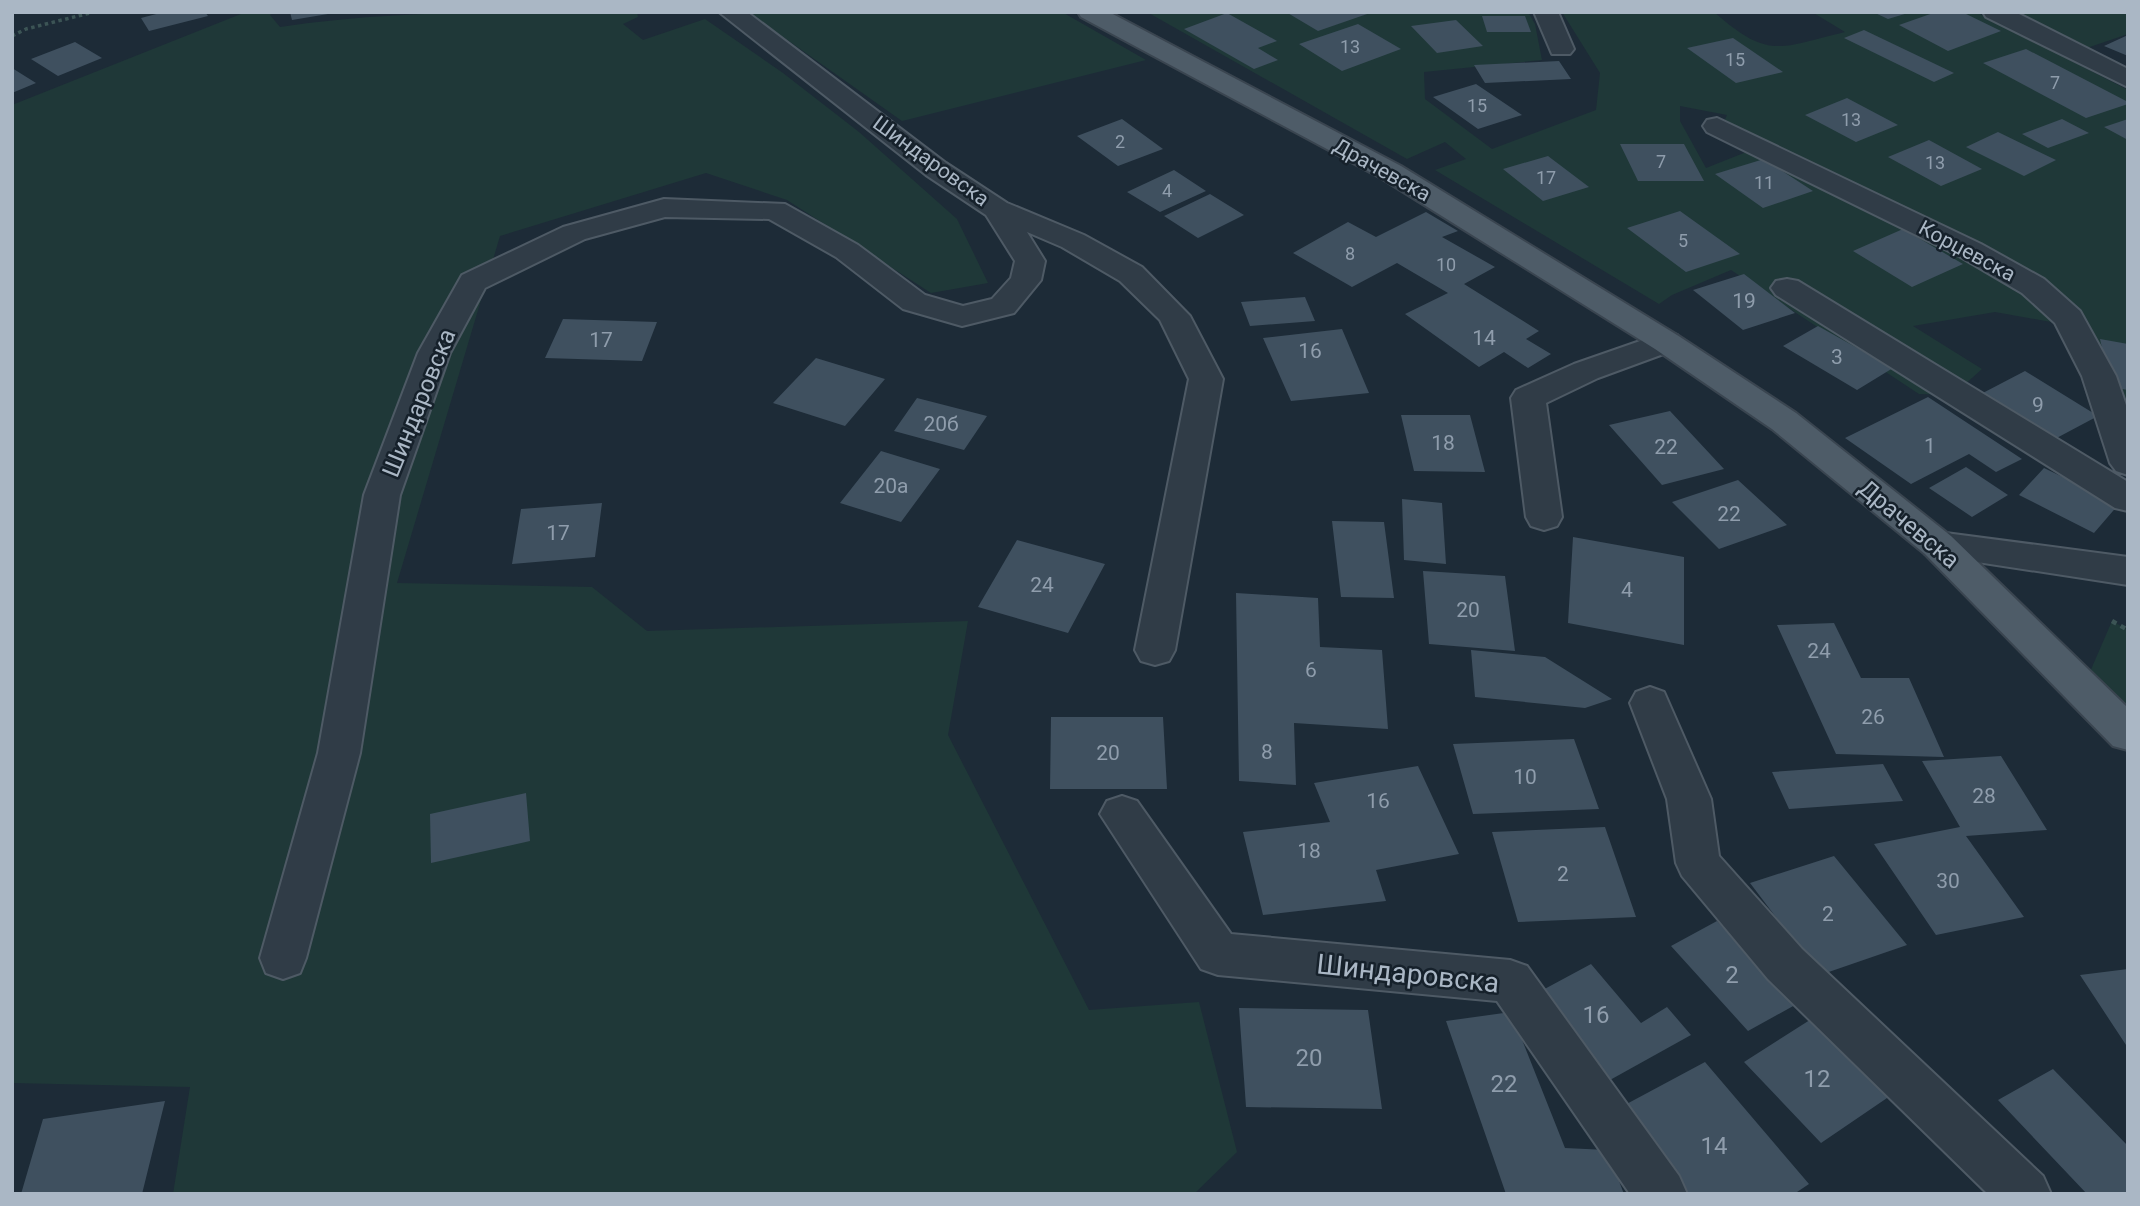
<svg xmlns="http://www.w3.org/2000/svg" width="2140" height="1206" font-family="Roboto,sans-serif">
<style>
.green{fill:#1f3838;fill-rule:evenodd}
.building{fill:#3f505f}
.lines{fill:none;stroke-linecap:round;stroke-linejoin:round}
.minor-casing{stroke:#4e5a65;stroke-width:4}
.major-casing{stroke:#3a4550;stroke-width:4}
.path-far1{stroke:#3c5455;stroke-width:3.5;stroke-dasharray:3.5 3.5;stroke-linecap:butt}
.path{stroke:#3c5455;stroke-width:4.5;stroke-dasharray:5 5;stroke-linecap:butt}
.minor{fill:#303c47;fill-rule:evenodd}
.major{fill:#4e5c68;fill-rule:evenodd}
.labels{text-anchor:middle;stroke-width:5;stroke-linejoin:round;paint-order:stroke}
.far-number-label{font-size:18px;fill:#8f9dac}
.far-street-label{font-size:21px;fill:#aab7c5;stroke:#16212b}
.number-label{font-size:21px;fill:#8f9dac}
.street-label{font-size:24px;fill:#aab7c5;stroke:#16212b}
.near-number-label{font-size:24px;fill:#8f9dac}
.near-street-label{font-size:28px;fill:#aab7c5;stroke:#16212b}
</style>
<rect width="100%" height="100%" fill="#1d2b37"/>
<path class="green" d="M246,12H273L270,15L280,27C398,9 518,12 637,12L638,17L623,24L643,40L705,19L783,73L859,132L957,219L988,283L931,293L787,200L706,173L500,236L397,583L592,587L647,631L968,621L948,735L1089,1010L1199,1002L1237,1152L1194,1194H173L190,1087L12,1083V105Z
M748,12H1062L1146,60L902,121Z
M1147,12H1528L1535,24L1542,60L1424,72L1425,99L1492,149L1596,110L1600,73L1562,12H1714C1769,60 1779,48 1845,32L1812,12H1976L2128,90V433L2087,321L1990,247L1955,256L2047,303L2051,322L1995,312L1913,326L1982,369L1953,395L1919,394L1731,270L1672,295L1659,304L1435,170L1466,159L1445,142L1407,159ZM1680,106L1727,115L1720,130L1754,149L1706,168L1680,121Z
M2008,12H2128V34L2081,50Z
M2112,621L2128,630V734L2083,688Z"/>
<path class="building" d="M164,12H205L208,16L149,31L141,18Z
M290,12H328V14L292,20Z
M1286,12H1370V13L1318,31Z
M1873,12H1907L1908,13L1888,19Z
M1936,12H1962L2001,31L1948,51L1899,25Z
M1227,13L1277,41L1258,48L1278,60L1254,69L1184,29Z
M1482,16H1525L1531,32H1487Z
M1456,20L1483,46L1437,53L1411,26Z
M1358,24L1401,49L1342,71L1299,44Z
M1864,30L1954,73L1934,82L1844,38Z
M2128,35V56L2104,46Z
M1733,38L1783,72L1736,83L1687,48Z
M75,42L102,58L58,76L31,59Z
M2026,49L2128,102V104L2086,118L1983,63Z
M1559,61L1571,79L1485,83L1474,65Z
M12,68L36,83L12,93Z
M1476,84L1522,115L1478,129L1433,97Z
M1847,98L1898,125L1856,142L1805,115Z
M1122,119L1163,149L1118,166L1077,136Z
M2062,119L2089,133L2048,148L2022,134Z
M2128,119V140L2104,127Z
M1998,132L2056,160L2024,176L1966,147Z
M1929,140L1982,169L1941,186L1888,157Z
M1620,144H1684L1704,181H1638Z
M1548,156L1589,187L1543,201L1503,169Z
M1764,159L1813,191L1763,208L1715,174Z
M1174,170L1206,191L1160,212L1127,192Z
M1210,194L1244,215L1198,238L1164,216Z
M1680,211L1740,254L1686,272L1627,228Z
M1426,212L1458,231L1442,237L1495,267L1464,284L1539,331L1526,339L1551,354L1528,368L1504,352L1479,367L1405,314L1448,293L1397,263L1352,287L1293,253L1348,222L1376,237Z
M1903,229L1963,264L1912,287L1853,251Z
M1744,274L1795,313L1743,330L1693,290Z
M1305,297L1315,321L1250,326L1241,302Z
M563,319L657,322L642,361L545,358Z
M1818,326L1893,368L1857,390L1783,346Z
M1342,329L1369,393L1291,401L1263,338Z
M2100,339L2128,344V390L2111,387Z
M816,358L885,379L845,426L773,403Z
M2025,371L2098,416L2051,441L1979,395Z
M1928,397L2022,459L1996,472L1969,454L1911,484L1845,438Z
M917,398L987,416L964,450L894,431Z
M1670,411L1724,469L1662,485L1609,425Z
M1401,415H1470L1485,472L1414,471Z
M881,451L940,469L901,522L840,503Z
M1966,467L2008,495L1972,517L1929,488Z
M2044,468L2119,504L2094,533L2019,495Z
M1738,480L1787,525L1719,549L1672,502Z
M1402,499L1442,503L1446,564L1404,560Z
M602,503L595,557L512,564L521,509Z
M1332,521L1384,522L1394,598L1341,597Z
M1573,537L1684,557V645L1568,623Z
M1017,540L1105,564L1068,633L978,607Z
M1423,571L1505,576L1515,651L1429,644Z
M1236,593L1318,598L1320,647L1382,650L1388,729L1294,723L1296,785L1239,781Z
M1834,623L1861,678H1909L1944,757L1836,754L1777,625Z
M1471,650L1545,657L1612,699L1585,708L1475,697Z
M1051,717H1163L1167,789H1050Z
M1574,739L1599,809L1473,814L1453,744Z
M2001,756L2047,830L1966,836L2024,917L1936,935L1874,844L1960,827L1922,761Z
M1883,764L1903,801L1789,809L1772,772Z
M1418,766L1459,854L1376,870L1386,901L1263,915L1243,832L1330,822L1314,783Z
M526,793L530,841L431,863L430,814Z
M1605,827L1636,917L1518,922L1492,832Z
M1834,856L1907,945L1820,975L1750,883Z
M1717,921L1795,1005L1748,1031L1671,946Z
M1591,964L1641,1023L1667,1007L1691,1035L1610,1080L1539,992Z
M2128,969V1048L2080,975Z
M1239,1008L1368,1010L1382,1109L1246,1107Z
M1511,1012L1565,1148L1607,1150L1624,1194H1506L1446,1021Z
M1813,1018L1890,1096L1821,1143L1744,1062Z
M1705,1062L1809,1184L1794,1194H1689L1621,1107Z
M2053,1069L2128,1146V1194H2087L1998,1100Z
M165,1101L142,1194H21L43,1119Z"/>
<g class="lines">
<defs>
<path id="minor" d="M719,12H747L946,163L1007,203L1084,235L1142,267L1190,316L1223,379L1175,650L1169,661L1155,665L1141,661L1135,650L1189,379L1160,320L1120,281L1062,247L1027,232L1045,261L1041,280L1014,313L962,326L903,309L836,257L769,219L665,217L585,239L485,288L450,353L400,495L360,753L306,958L300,973L283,979L266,973L260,958L318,753L364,495L418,353L462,275L563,227L664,199L785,204L858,245L925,295L963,306L992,299L1011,278L1015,261L986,215L926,175Z
M1534,12H1558L1574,49L1570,54H1552Z
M1983,12H2015L2128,69V87L1986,17Z
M1717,118L1981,244L2044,279L2080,311L2116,376L2128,411V475L2116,471L2110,463L2082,376L2055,323L2022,293L1959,256L1707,132L1703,126L1707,120Z
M1787,279L1798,281L2128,482V511L2115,508L1776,295L1771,288L1776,281Z
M1666,332L1677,335L1682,342L1677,349L1598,378L1546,403L1562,517L1557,526L1544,530L1531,526L1526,517L1511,398L1516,390L1574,364Z
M1938,532L2128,557V585L1925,554L1919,545L1925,536Z
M1650,687L1664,692L1711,799L1719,856L1802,949L2043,1176L2051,1194H1988L1768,979L1682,876L1676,863L1667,799L1630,703L1636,692Z
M1122,796L1137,801L1231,934L1510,960L1527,966L1679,1176L1687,1194H1630L1497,1001L1218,975L1201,969L1100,814L1107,801Z"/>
<path id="major" d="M1078,12H1109L1401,166L1677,335L1796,413L1951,536L2128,708V750L2113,746L1925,554L1772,429L1655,349L1381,178L1081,17Z"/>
</defs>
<use href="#minor" class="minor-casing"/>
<use href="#major" class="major-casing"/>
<path class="path-far1" d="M12,36L26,29L94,12"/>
<path class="path" d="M2112,621L2128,630"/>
<use href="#minor" class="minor"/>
<use href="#major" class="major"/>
</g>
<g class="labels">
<g class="far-number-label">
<text x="1350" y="53">13</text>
<text x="1735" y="66">15</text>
<text x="2055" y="89">7</text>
<text x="1477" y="112">15</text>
<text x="1851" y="126">13</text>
<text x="1120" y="148">2</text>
<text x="1661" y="168">7</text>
<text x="1935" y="169">13</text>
<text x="1546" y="184">17</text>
<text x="1764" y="189">11</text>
<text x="1167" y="197">4</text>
<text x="1683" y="247">5</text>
<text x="1350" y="260">8</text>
<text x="1446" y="271">10</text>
</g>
<g class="far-street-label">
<text transform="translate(931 161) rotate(36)" y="7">Шиндаровска</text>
<text transform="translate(1382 170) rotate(29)" y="7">Драчевска</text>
<text transform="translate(1967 251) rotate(28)" y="7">Корџевска</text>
</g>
<g class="number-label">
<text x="1744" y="308">19</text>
<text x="1484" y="345">14</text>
<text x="601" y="347">17</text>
<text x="1310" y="358">16</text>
<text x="1837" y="364">3</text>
<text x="2038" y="412">9</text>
<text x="941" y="431">20б</text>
<text x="1443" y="450">18</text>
<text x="1930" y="453">1</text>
<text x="1666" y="454">22</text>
<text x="891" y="493">20a</text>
<text x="1729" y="521">22</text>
<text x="558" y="540">17</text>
<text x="1042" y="592">24</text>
<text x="1627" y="597">4</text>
<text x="1468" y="617">20</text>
<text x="1819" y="658">24</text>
<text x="1311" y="677">6</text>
<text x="1873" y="724">26</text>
<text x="1267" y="759">8</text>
<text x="1108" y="760">20</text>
<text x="1525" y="784">10</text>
<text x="1984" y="803">28</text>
<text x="1378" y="808">16</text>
<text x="1309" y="858">18</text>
<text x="1563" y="881">2</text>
<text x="1948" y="888">30</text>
<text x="1828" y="921">2</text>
</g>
<g class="street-label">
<text transform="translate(419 403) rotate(-68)" y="8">Шиндаровска</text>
<text transform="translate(1909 524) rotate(40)" y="8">Драчевска</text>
</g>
<g class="near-number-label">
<text x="1732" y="983">2</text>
<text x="1596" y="1023">16</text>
<text x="1309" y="1066">20</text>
<text x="1817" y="1087">12</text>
<text x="1504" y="1092">22</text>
<text x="1714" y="1154">14</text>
</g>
<g class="near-street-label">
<text transform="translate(1408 973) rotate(6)" y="10">Шиндаровска</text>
</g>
</g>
<rect width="2140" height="1206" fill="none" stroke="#aab7c5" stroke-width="28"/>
</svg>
